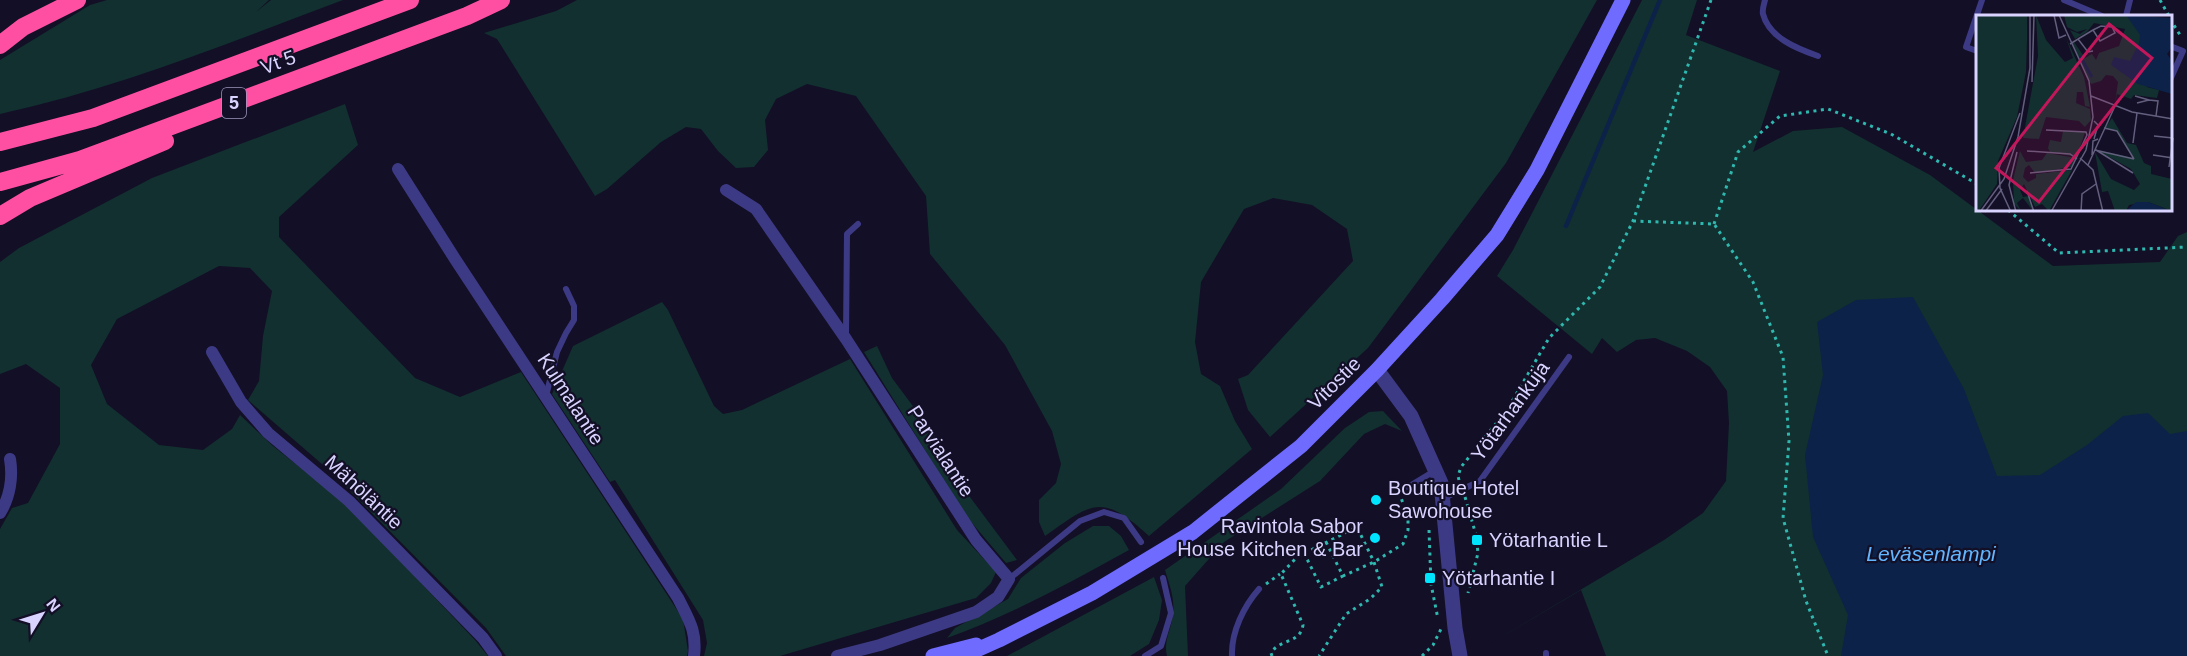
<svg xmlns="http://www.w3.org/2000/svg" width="2187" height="656" font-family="Arial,sans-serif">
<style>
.green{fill:#12302f}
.water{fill:#0c2248}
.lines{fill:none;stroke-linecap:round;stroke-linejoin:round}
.stream{stroke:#0c2248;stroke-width:4.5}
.path{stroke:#2fb8b0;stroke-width:3;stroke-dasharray:3 4.5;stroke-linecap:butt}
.service{stroke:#3d3a85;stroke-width:6}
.minor{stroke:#3d3a85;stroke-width:12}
.tertiary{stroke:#3d3a85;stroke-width:15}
.secondary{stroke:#6f6bff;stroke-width:15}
.motorway{stroke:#ff4fa3;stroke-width:18}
.poi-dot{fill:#00e5ff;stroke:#130f26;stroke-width:2}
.labels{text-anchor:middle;stroke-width:4.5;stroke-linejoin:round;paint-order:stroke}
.shield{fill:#130f26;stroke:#9e99be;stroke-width:1.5}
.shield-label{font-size:18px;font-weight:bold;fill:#d9d4ff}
.street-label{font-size:20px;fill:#d9d4ff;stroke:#130f26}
.poi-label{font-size:20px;fill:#d9d4ff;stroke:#130f26;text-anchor:start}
.water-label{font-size:21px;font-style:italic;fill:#62b6ff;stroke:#130f26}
.inset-river{fill:none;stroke:#0c2248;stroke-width:3}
.inset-road{fill:none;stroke:#625e7d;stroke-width:1.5}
.view{fill:#c2185b;fill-opacity:0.15;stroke:#c2185b;stroke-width:3}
.inset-edge{fill:none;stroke:#d9d4ff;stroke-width:3}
</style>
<rect width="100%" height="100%" fill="#130f26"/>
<path class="green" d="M107,0H269L256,12L271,0H343C231,42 118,88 0,114V60L90,5Z
M577,0H1597L1506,163L1368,348L1270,437L1248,410L1238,379L1248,375L1353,261L1347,229L1312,205L1273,198L1244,209L1201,282L1195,342L1201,374L1220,386L1235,421L1252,449L1149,536C1102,493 1093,502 1045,536L1039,522V500L1056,483L1061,464L1052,431L1005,345L930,254L926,196L856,96L807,84L776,99L765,120L768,150L754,167L736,168L718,151L701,129L686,127L661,142L607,189L595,196L497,39L484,33L556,11Z
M1642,0H1697L1686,35L1780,71L1753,152L1793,131L1842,127L1930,175L2053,266L2160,262L2178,236L2187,232V656H1606L1581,590L1488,645L1664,540L1703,513L1726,481L1729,423L1727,391L1710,367L1687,351L1655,338L1636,340L1617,352L1602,338L1592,354L1497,276L1513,250Z
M345,104L358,145L279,217V237L415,378L460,397L521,372L683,619L688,651L687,656H506L486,628L330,471L248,400L259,381L263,336L272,291L250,268L219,266L117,319L91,365L107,404L159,445L203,450L232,429L240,415L273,446L345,503L475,640L488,656H0V529L12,508L28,503L60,444V388L26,364L0,374V262L19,248L152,178Z
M662,302L668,310L714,406L723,414L742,410L850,359L957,530L996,572L991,583L976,598L780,656H704L707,643L703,620L615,480L610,482L552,394L573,346Z
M877,346L892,378L933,433L964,489L1017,560L1006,563L966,516L864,352Z
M1383,411L1402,431L1385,424L1364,434L1320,481L1224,542L1185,586L1188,656H1167C1163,640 1172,629 1173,613C1175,598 1169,584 1165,570L1281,489L1345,428L1369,412Z
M1093,526H1109L1121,536L1129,550C1069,583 1011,615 947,638L955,628L1008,599L1021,578L1065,543Z
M1154,577L1162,600L1159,620L1149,644L1130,656H1007Z"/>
<path class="water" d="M1913,297L1964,389L1997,476L2040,475L2087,445L2123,416L2148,413L2170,434L2187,431V656H1841L1848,615L1813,537L1805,455L1823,375L1817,322L1856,300Z"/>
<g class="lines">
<path class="stream" d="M1566,226L1660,0"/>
<path class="path" d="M2160,0L2169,16
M2170,19L2182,38
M2008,210L2059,253L2187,247
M1633,221L1714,224L1753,282L1783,357L1789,441L1783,518L1806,601L1828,656
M1714,224L1738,152L1780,116L1828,109L1891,134L1977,184
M1459,480L1458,476L1461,467L1507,410L1549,338L1600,287L1633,221L1711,0
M1465,497L1476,535L1478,553L1468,593
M1429,530L1431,584L1438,619
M1326,542L1343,576L1374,562L1403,544L1408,530V517L1400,495
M1304,553L1321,587L1343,576
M1266,584L1280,574
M1272,656L1271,653C1279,639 1300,644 1303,625L1281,574L1297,557L1357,527L1374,562L1382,587L1370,599L1346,614L1319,656
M1422,656L1433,645L1441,629"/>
<path class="service" d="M1765,0C1764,4 1762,10 1763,14C1769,38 1798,49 1818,56
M2064,0L2102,16
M2126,16L2130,0
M2170,46L2183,51L2170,80
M1977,51L1966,47L1982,0
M846,335L847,234L858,224
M546,396L557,352L566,333L574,320V306L566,289
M1408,487L1436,470
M1444,498L1480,481L1569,357
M1009,579L1080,521L1104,512L1124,518L1141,542
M1546,653V656
M1145,656L1161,646L1171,613L1163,578
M1232,656C1231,632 1244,606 1259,589"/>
<path class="minor" d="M398,169L455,259L678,598C689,620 697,631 694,656
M726,190L756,209L846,339L976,540L1009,579L998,597L976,612L880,645L837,656
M212,352L241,402L268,433L349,501L483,638L496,656
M0,513C10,497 13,477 10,459"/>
<path class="tertiary" d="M1377,370L1411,416L1441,483L1455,628L1460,656"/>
<path class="secondary" d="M933,656L976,645
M963,656L999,640L1092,593L1193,532L1301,446L1377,370L1442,299L1497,235L1537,170L1623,0"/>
<path class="motorway" d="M0,45L23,27L77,0
M0,142L93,118L410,0
M0,182L80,160L467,16L501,0
M0,216L30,198L165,141"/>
</g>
<g class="poi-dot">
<circle cx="1376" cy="500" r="6"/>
<circle cx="1375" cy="538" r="6"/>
<rect x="1471" y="534" width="12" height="12" rx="3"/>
<rect x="1424" y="572" width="12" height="12" rx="3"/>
</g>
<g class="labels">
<rect class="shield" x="222" y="88" width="24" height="30" rx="4.5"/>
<g class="shield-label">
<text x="234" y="109">5</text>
</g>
<g class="street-label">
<text transform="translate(278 62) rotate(-20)" y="7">Vt 5</text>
<text transform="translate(1334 383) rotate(-45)" y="7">Vitostie</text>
<text transform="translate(571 399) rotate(57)" y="7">Kulmalantie</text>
<text transform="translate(1510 411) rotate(-54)" y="7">Yötarhankuja</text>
<text transform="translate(941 451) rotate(57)" y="7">Parvialantie</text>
<text transform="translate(364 492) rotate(43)" y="7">Mähöläntie</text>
</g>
<g class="poi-label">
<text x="1388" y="495">Boutique Hotel<tspan x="1388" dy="23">Sawohouse</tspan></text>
<text x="1363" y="533" text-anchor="end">Ravintola Sabor<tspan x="1363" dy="23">House Kitchen &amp; Bar</tspan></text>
<text x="1489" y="547">Yötarhantie L</text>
<text x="1442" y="585">Yötarhantie I</text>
</g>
<g class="water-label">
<text x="1931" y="561">Leväsenlampi</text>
</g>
</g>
<g transform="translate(1976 15)">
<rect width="196" height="196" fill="#130f26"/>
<path d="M0,0H51V25L50,57L41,102L22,146L21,169L2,197ZM60,0L70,25L89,47L97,43L90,23L108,62L114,92L109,91L107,77H101L100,88L114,94L115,105L109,112L103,106L70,102L63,124L47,123L62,41ZM88,0H158L165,12L171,72L183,75L181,83L158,80L155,84L141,79L139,88L142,67L137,61L130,60L125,66L115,69L96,29L98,27L109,43L116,39L120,45L123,38L143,31L149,14L118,8L111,17L99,24L94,15L104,19L111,14L101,17L91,12ZM136,103L151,128L160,130L168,148L175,151V159L196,164V196L172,187L153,190L150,196H139L132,176L126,177L119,137L135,164L158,175L164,169L155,154L121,135L158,143L141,115L129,113ZM87,116L109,117L101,142L74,137L72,133L74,125L85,127ZM44,136L50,147L66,145L71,138L100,143L95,152L59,158L53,150L49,153L47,162L52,167L60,163V159L96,155L73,196L66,189L59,192L48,169L44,175L47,182L53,181L57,196L47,183L41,188L45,196L38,189L37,165Z" fill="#12302f"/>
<path d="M150,0L196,3V32L191,39L196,46V79L162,69L135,50L138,42L154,46L163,28L164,20ZM160,187H172L195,196H150Z" fill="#0c2248"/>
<path class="inset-river" d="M104,41L116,62"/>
<path class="inset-road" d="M78,0L83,23L90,20M102,24L117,15L125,11L136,12L139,18L124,26L117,15M94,29L102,24L112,37L117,36M56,67L58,0M115,81L156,97L197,104M159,81L173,85L161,88M173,85L182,86L180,101M118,106L122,110L118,124M128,113L141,116L158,144M178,121L197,123M157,128L161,98M119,135L158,144M120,135L157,158M51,136L94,139L101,144M116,140L117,126L122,124M177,140L197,143M104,143L117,155L127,197M112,150L139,91M193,152L197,123M54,158L95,154L111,120L110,117L70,115M51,176L58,197M4,197L28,164L42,122L54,53V0M9,197L26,174M35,197L24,173L23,153L44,98M40,197L33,170L41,137M75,197L110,135L117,102L113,66L83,0M105,197L106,179L120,169"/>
<path class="view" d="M133,9L176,43L63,187L20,153Z"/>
<rect width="196" height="196" class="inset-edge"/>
</g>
<g transform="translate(42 614) rotate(52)" stroke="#130f26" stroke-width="4.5" paint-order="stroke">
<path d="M0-4.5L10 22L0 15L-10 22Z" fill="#d9d4ff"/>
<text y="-9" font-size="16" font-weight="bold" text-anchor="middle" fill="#d9d4ff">N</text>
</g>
</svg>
